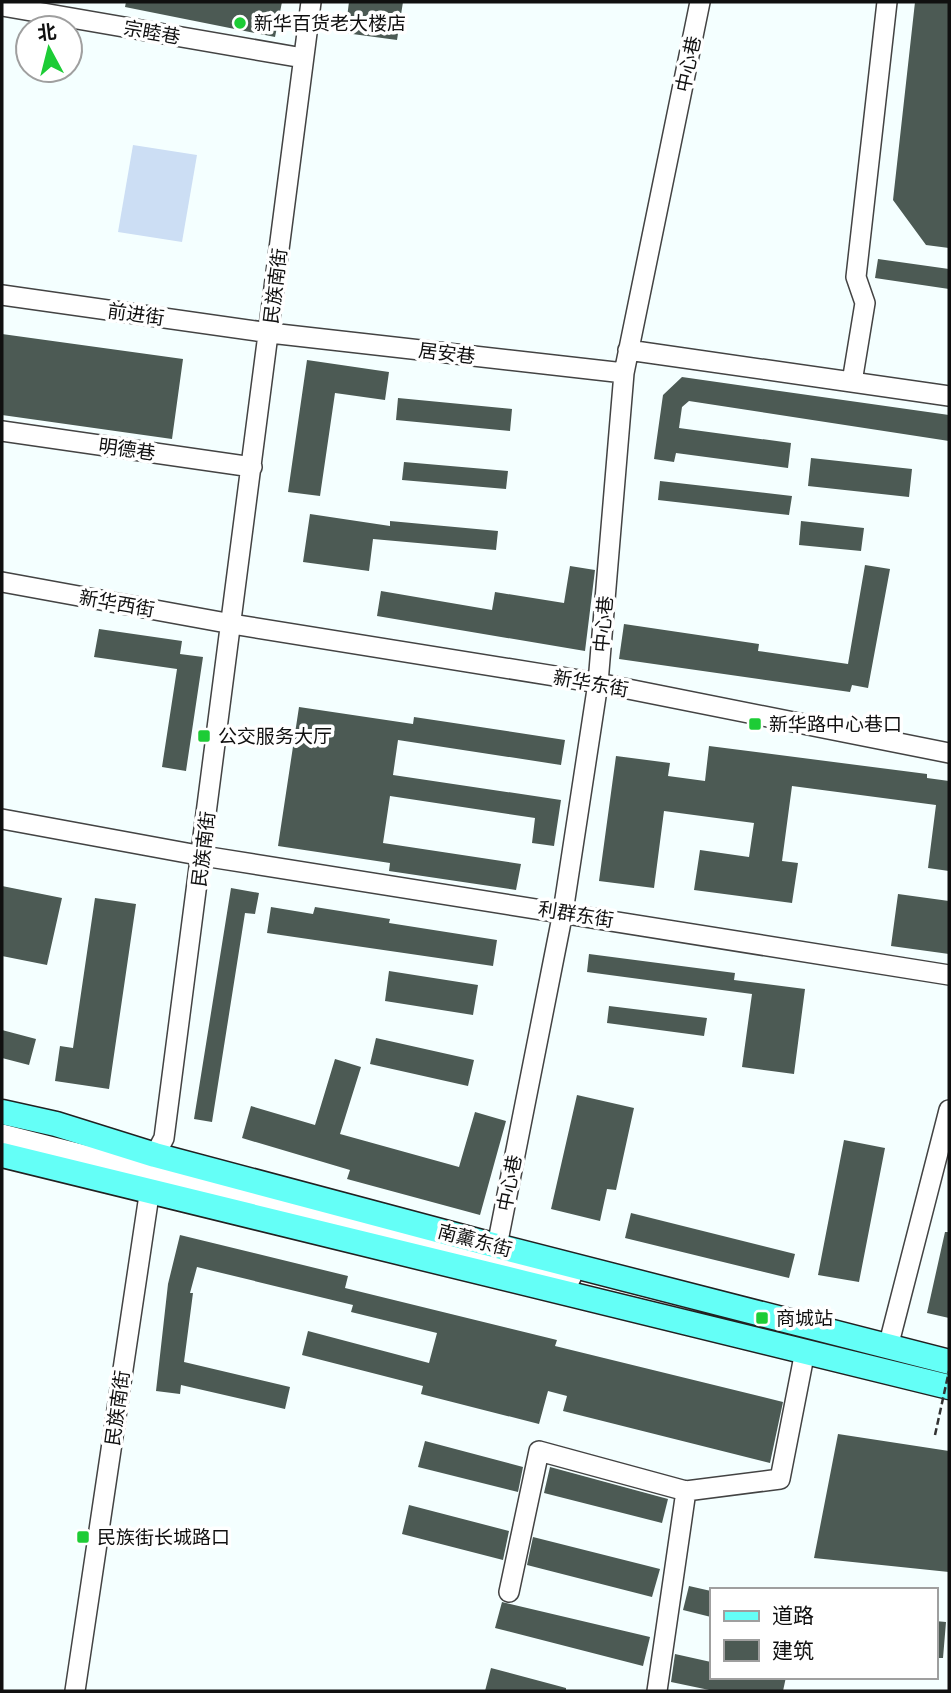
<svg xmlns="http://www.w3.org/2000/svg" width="951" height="1693" font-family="'PT Serif','Noto Sans SC',serif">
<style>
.pitch{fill:#ccdef4}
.building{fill:#4c5a54}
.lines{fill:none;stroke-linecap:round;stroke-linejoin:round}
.minor-casing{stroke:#434343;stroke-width:22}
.major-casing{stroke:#212121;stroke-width:27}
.minor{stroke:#fff;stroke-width:19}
.major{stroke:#64fff7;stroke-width:24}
.path-bridge{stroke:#323232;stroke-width:2.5;stroke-dasharray:7 3.5;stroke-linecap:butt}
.poi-dot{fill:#1dcc36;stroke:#fff;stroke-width:2.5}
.labels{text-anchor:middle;stroke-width:7;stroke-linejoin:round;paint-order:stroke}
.poi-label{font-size:19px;fill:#101010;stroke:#fff;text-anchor:start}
.street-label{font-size:19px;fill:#101010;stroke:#fff}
</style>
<rect width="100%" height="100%" fill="#f4ffff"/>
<path class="pitch" d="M133,145L197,155L182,242L118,232Z"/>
<path class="building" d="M126,2H282L275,37L125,7Z
M349,2H403L397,40L345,33Z
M915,2H949V248L926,245L893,200Z
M878,259L949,269V289L875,278Z
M2,334L183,359L172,439L2,415Z
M307,360L389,372L385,400L335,393L320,496L288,492Z
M682,377L949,415V441L689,401L682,407L679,428L791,443L788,468L676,453L674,462L654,459L663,395Z
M398,398L512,409L510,431L396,420Z
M811,458L912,469L909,497L808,486Z
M404,462L508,471L506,489L402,480Z
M660,481L792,496L789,515L658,500Z
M310,514L390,526V521L498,531L496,550L373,539L369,571L303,562Z
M801,521L864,528L861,551L799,545Z
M865,565L890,569L868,688L852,685L850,692L619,659L624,624L759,644L758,651L848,664Z
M570,566L595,570L585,651L377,616L381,591L492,610L495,592L564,603Z
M99,629L182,641L180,654L203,657L186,771L162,767L177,669L94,657Z
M299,707L413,724L414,717L565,740L561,765L398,740L393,775L561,800L554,846L532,843L535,818L390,796L383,843L521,864L516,890L389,871L390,863L278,846Z
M709,746L927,774V778L949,781V871L928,868L936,805L792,786L782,861L798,863L792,903L694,890L700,850L749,857L754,823L664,811L654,888L599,881L616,756L670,763L668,776L705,781Z
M2,886L62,898L47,965L2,956Z
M231,888L259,893L255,914L245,913L212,1122L194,1119Z
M898,894L949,901V954L891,946Z
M95,898L136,904L109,1089L55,1081L60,1046L73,1048Z
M271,907L313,914L315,907L390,919L389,923L497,940L493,966L267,933Z
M589,954L735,973L734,980L805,989L794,1074L742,1067L752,994L587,972Z
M389,971L478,985L473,1015L385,1001Z
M609,1006L707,1018L704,1036L607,1023Z
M2,1030L36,1039L29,1065L2,1058Z
M376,1038L474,1060L468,1086L370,1064Z
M335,1059L361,1067L340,1134L459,1167L475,1112L506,1121L480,1215L347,1179L350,1170L242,1138L251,1106L315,1125Z
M577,1095L634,1108L616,1190L607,1189L600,1221L551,1209Z
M844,1140L885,1148L859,1282L818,1275Z
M631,1213L795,1254L789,1278L625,1238Z
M945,1232H949V1318L927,1313Z
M180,1235L348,1276L345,1288L557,1340L555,1346L783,1402L770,1463L563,1411L567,1396L548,1391L539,1424L421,1394L423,1386L302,1355L308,1331L429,1363L437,1333L351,1312L353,1305L197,1267L190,1293H193L184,1362L290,1387L285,1409L181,1385L180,1394L156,1391L168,1284Z
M838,1434L949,1451V1572L814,1558Z
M425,1441L523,1467L518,1492L418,1467Z
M550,1467L668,1499L662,1523L544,1493Z
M409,1505L509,1531L503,1560L402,1534Z
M533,1537L660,1569L652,1597L527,1565Z
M689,1586L711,1591V1617L683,1610Z
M502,1602L650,1637L643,1666L495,1628Z
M935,1621L946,1622L943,1658H935Z
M675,1654L711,1662V1677H786L783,1691H714L671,1682Z
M491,1668L566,1688V1691H485Z"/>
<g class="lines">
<defs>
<path id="minor" d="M2,6L303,58
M2,295L270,333L624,373
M628,350L949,396
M852,382L865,303L856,277L887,2
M2,431L252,467
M2,582L232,624L598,683L949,753
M2,819L203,856L949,975
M2,1134L571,1278
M497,1246L563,912L598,683L624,373L700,2
M888,1347L949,1110
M686,1491L780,1479L805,1351
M509,1592L539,1451L686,1491L657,1691
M75,1691L155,1155L164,1138L311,2"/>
<path id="major" d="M2,1112L56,1124L155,1155L497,1246L949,1362
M2,1155L949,1387"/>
</defs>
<use href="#minor" class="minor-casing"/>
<use href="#major" class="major-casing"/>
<use href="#minor" class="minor"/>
<use href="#major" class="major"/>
<path class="path-bridge" d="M935,1435L949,1371"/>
</g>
<g class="poi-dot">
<circle cx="240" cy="23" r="7"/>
<rect x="748" y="717" width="14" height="14" rx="3.5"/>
<rect x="197" y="729" width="14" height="14" rx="3.5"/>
<rect x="755" y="1311" width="14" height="14" rx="3.5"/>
<rect x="76" y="1530" width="14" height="14" rx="3.5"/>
</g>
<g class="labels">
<g class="poi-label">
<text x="254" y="30">新华百货老大楼店</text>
<text x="769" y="731">新华路中心巷口</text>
<text x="218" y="743">公交服务大厅</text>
<text x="776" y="1325">商城站</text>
<text x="97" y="1544">民族街长城路口</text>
</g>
<g class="street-label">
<text transform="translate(152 32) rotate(10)" y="7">宗睦巷</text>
<text transform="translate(688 64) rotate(-78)" y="7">中心巷</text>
<text transform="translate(275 286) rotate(-83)" y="7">民族南街</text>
<text transform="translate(136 314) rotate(8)" y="7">前进街</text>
<text transform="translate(447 353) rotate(7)" y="7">居安巷</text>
<text transform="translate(127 449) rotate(8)" y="7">明德巷</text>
<text transform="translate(117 603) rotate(10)" y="7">新华西街</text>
<text transform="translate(603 624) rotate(-85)" y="7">中心巷</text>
<text transform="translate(591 683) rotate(10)" y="7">新华东街</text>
<text transform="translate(203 849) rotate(-83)" y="7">民族南街</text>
<text transform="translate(576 914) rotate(9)" y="7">利群东街</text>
<text transform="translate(509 1183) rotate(-79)" y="7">中心巷</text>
<text transform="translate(475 1240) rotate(15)" y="7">南薰东街</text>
<text transform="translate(117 1408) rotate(-82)" y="7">民族南街</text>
</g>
</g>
<rect width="951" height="1693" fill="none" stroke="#101010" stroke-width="7"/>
<rect x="710" y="1588" width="228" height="91" fill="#ffffff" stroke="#9f9f9f" stroke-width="2"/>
<rect x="724" y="1611" width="35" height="10" fill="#64fff7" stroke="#9f9f9f" stroke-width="2"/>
<text x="772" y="1623" font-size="21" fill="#101010">道路</text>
<rect x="724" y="1640" width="35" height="21" fill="#4c5a54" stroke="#9f9f9f" stroke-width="2"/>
<text x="772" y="1658" font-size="21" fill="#101010">建筑</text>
<g transform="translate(49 49) rotate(353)"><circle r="33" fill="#ffffff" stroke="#9f9f9f" stroke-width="2"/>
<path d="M0-5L12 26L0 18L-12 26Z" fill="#1dcc36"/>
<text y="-10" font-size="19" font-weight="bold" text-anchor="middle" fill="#101010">北</text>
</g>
</svg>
